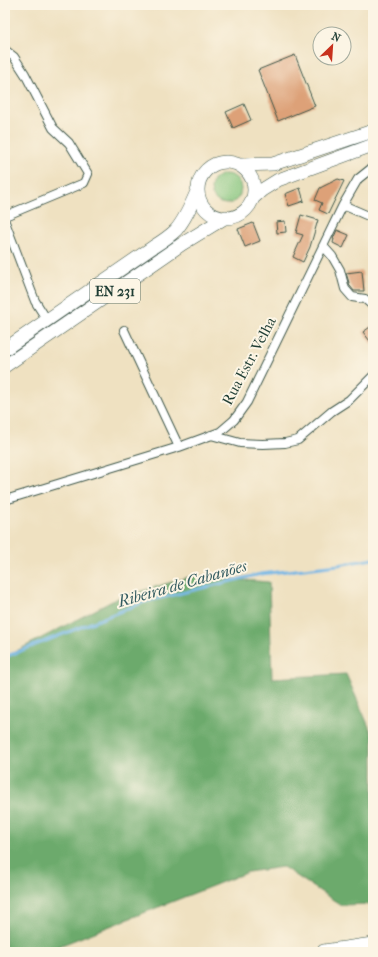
<svg xmlns="http://www.w3.org/2000/svg" width="378" height="957" font-family="'IM FELL French Canon',serif">
<style>
.green{fill:#85c57d;stroke:#528158}
.forest{fill:#6caa6c;stroke:#467450}
.lines{fill:none;stroke-linecap:round;stroke-linejoin:round}
.stream{stroke:#70b5e6;stroke-width:3}
.building{fill:#dda178}
.street-casing{stroke:#3e5649;stroke-width:10}
.primary-casing{stroke:#3e5649;stroke-width:14}
.highway-casing{stroke:#3e5649;stroke-width:16}
.street{stroke:#fff;stroke-width:8}
.primary{stroke:#fff;stroke-width:13}
.highway{stroke:#fff;stroke-width:15}
.labels{text-anchor:middle;stroke-width:4;stroke-linejoin:round;paint-order:stroke}
.shield{fill:#fcf5e5;stroke:#617469;stroke-width:1}
.shield-label{font-size:14px;font-weight:bold;fill:#1f3d34}
.street-label{font-size:15px;fill:#1f3d34;stroke:#fcf5e5}
.water-label{font-size:16px;font-style:italic;fill:#335b60;stroke:#fcf5e5}
</style>
<rect width="100%" height="100%" fill="#fcf5e5"/>
<filter id="ink" filterUnits="userSpaceOnUse"><feTurbulence type="fractalNoise" baseFrequency=".025" numOctaves="2"/><feDisplacementMap in="SourceGraphic" scale="8" xChannelSelector="R" yChannelSelector="G"/><feConvolveMatrix kernelMatrix="1 2 1 2 8 2 1 2 1" color-interpolation-filters="sRGB"/></filter>
<filter id="wash" filterUnits="userSpaceOnUse"><feTurbulence type="fractalNoise" baseFrequency=".012" numOctaves="4" result="noise"/><feDisplacementMap in="SourceGraphic" scale="16" xChannelSelector="R" yChannelSelector="G"/><feGaussianBlur stdDeviation="0.9" result="paint"/><feColorMatrix in="noise" values="0 0 0 0 0 0 0 0 0 0 0 0 0 0 0 0 0 1.4 0 .05"/><feComposite in="paint" operator="in"/></filter>
<g filter="url(#wash)">
<rect width="100%" height="100%" fill="#efe1c1"/>
<path class="green" d="M211 189a15 15 0 1 1 30 0a15 15 0 1 1-30 0Z"/>
<path class="forest" d="M192,576L269,582L272,678L346,674L373,736V904L341,905L283,867L248,872L44,952L5,950V657L118,598Z"/>
<g class="lines">
<path class="stream" d="M5,657L144,602L261,574L338,565L373,559"/>
</g>
<g id="blocks">
<path class="building" d="M295,55L315,106L278,121L258,70Z
M244,104L251,120L233,128L226,112Z
M338,179L344,181L328,214L319,210L322,203L315,200L320,188Z
M300,188L304,201L289,206L285,194Z
M301,215L318,220L310,247L303,262L293,257L303,235L296,233Z
M285,221L286,232L277,233L276,222Z
M253,223L260,241L245,247L238,229Z
M337,230L349,235L343,248L333,243L334,239H333Z
M362,271L364,291H354L350,286L346,273Z
M373,325V345L363,332Z"/>
</g>
</g>
<g filter="url(#ink)">
<use href="#blocks" fill-opacity="0" stroke="#3e5649" stroke-width="1"/>
<g class="lines">
<defs>
<path id="street" d="M5,50L14,57L25,74L53,128L69,143L88,174L84,183L5,216
M343,205L373,218
M5,222L35,301L47,320
M323,246L332,256L340,270L345,289L352,297L365,299L373,306
M124,330L179,447
M211,435L240,443L263,444L285,443L298,440L332,411L349,400L373,376
M5,500L179,447L220,432L234,420L247,402L343,205L358,179L373,167"/>
<path id="primary" d="M198 190a28 28 0 1 1 56 0a28 28 0 1 1-56 0Z
M240,165L273,164L373,131
M252,199L262,190L278,180L373,145
M5,349L153,247C161,242 170,236 176,230C186,218 192,203 198,189
M5,366L182,244L226,217"/>
<path id="highway" d="M324,952L373,945"/>
</defs>
<use href="#street" class="street-casing"/>
<use href="#primary" class="primary-casing"/>
<use href="#highway" class="highway-casing"/>
<use href="#street" class="street"/>
<use href="#primary" class="primary"/>
<use href="#highway" class="highway"/>
</g>
</g>
<g class="labels">
<rect class="shield" x="90" y="279" width="50" height="24" rx="3"/>
<g class="shield-label">
<text x="115" y="296">EN 231</text>
</g>
<g class="street-label">
<text transform="translate(249 361) rotate(-62)" y="5">Rua Estr. Velha</text>
</g>
<g class="water-label">
<text transform="translate(182 583) rotate(-16)" y="6">Ribeira de Cabanões</text>
</g>
</g>
<rect width="378" height="957" fill="none" stroke="#fcf5e5" stroke-width="20"/>
<g transform="translate(332 46) rotate(25)"><circle r="19" fill="#fcf5e5" stroke="#a4ab9e"/>
<path d="M0-3L7 15L0 10L-7 15Z" fill="#c8321e"/>
<text y="-6" font-size="11" font-weight="bold" text-anchor="middle" fill="#1f3d34">N</text>
</g>
</svg>
